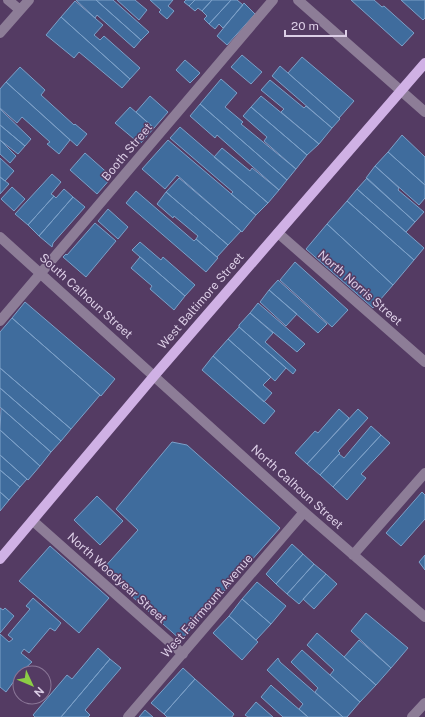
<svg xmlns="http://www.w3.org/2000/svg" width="425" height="717" font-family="'Public Sans',sans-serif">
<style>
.building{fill:#3f6c9d;stroke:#7ca0c8}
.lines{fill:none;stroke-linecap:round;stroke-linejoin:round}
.minor{stroke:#8d7d97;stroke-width:10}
.major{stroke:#d0b1e5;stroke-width:10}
.labels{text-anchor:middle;stroke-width:3;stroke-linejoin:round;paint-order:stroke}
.street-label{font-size:12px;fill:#dccee6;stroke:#543b63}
</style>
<rect width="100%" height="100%" fill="#543b63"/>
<path class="building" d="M76,0H96L141,40L134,48L97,15L95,18Z
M96,0H113L149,32L141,40Z
M117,0H135L147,10L139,20Z
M150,0H173L168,6L174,11L167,19L159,12L161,10Z
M186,0H195L189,6L184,2Z
M195,0H212L202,11L198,8L195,11L189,6Z
M212,0H231L209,24L204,19L207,16L202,11Z
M231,0H237L243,5L223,28L219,24L215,29L209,24Z
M351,0H374L382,7L384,6L414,33L402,46Z
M401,0H425V18L423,20Z
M75,1L103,25L94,35L100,40L104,36L140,68L130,79L61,17Z
M244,3L255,14L227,45L217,36Z
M61,17L130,79L122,88L79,52L74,58L46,35Z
M242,55L262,72L251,84L231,67Z
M302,57L354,101L339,118L288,73Z
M185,60L200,73L190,83L176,70Z
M280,66L340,119L332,128L272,76Z
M20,67L45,90L41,95L74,125L75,124L87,134L77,146L6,82Z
M221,79L237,93L225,107L243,122L241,124L296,169L287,180L200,104Z
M270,80L304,108L306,106L332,128L319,144L281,112L284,109L261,90Z
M6,82L70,140L59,154L47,144L50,142L22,117L17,123L0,108V89Z
M150,96L168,112L154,128L136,112Z
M261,96L319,144L307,155L251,107Z
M200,104L287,180L279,190L217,135L215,138L190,116Z
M130,107L154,128L140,144L115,123Z
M251,107L307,155L296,169L264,141L267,137L243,116Z
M0,109L31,139L25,146L0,125Z
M0,125L25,146L18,154L0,140Z
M180,127L268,203L256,215L231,194L233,192L170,138Z
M402,135L425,157V185L388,152Z
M0,140L16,156L10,163L0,154Z
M168,140L256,215L242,232L177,175L165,189L142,169Z
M222,148L250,171L252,168L279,190L268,203L214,157Z
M388,152L425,185V198L419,205L375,166Z
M85,153L112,177L97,194L70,170Z
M0,158L14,171L5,181L0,177Z
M375,166L399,188L398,190L424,212L415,222L366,178Z
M52,174L61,182L51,194L54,196L28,225L15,214Z
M0,177L9,184L0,194Z
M179,178L241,231L228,245L166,192Z
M367,178L415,222L406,232L357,189Z
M12,187L25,199L14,211L1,199Z
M64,189L73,197L39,236L28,225L54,196L56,198Z
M357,189L424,248L414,260L347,201Z
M136,191L194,241L196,239L218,258L206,272L126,203Z
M166,192L228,245L217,257L196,239L198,236L174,216L173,218L157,204Z
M73,197L85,207L53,243L52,247L39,236Z
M347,201L414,260L393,285L327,224Z
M108,209L128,227L118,239L98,221Z
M95,223L116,241L86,277L63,257L66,254L67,255Z
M327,224L393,285L373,308L306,249Z
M140,242L161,260L163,257L195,285L185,296L132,250Z
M140,257L185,296L174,310L150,289L152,286L131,268Z
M295,262L348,310L332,327L280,280Z
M278,280L327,324L318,333L269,290Z
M269,290L297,314L286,326L260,302Z
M25,302L115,379L101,396L12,318Z
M258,303L305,344L297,352L250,313Z
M250,313L273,333L265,342L296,370L293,374L239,327V325Z
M12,318L100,395L71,429L0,368V332Z
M239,327L286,368L275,381L228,339Z
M228,339L271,377L263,385L272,393L264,402L213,356Z
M213,356L275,411L264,424L202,370Z
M0,368L71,429L61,441L0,388Z
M0,388L61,441L51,452L0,407Z
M1,408L51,452L40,466L0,430Z
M339,409L349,418L307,464L295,453L315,431L318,433Z
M358,409L368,418L338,451L340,453L320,475L307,464Z
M371,426L381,435L333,487L320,475L339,454L344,458Z
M0,430L40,466L28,480L0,455Z
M381,435L390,443L361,474L366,478L347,500L333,487Z
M172,442L187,445L280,528L181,640L102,570L138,530L116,509Z
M0,455L27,479L20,487L0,470Z
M0,470L20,487L9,500L0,492Z
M0,492L9,500L0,511Z
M422,492L425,495V519L401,546L386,533Z
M97,496L123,521L100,545L74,520Z
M292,544L303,554L276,584L266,574Z
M50,546L109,598L79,633L19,581Z
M303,554L314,564L287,594L276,584Z
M425,555V570L419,562Z
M314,564L326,574L299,604L287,594Z
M326,574L337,584L314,609L303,599Z
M257,582L286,606L271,624L242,599Z
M33,598L61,623L55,631L50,628L29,653L24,649L21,653L32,662L20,673L6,692L0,687V634L9,642L13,639L8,635L30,609L26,606Z
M242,599L271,624L256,640L229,616Z
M0,608L3,610L5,608L14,616L0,633Z
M366,613L408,648L391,668L351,631Z
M229,616L258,642L242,660L213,633Z
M317,633L376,685L360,702L330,675L334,670L307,645Z
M359,640L391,668L376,685L344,657Z
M98,648L110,659L61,717H35L33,715L67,675L72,679Z
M302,650L360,702L347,717H343L315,692L318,688L291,662Z
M278,658L280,662L343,717H308L299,709L303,704L267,670Z
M110,659L121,668L85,710L90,715L88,717H61Z
M183,668L195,679L164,714L151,703Z
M195,679L234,714L232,717H167L164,714Z
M271,685L273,687L308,717H283L261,697Z
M256,702L273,717H248L245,715Z
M145,710L153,717H139Z"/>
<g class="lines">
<path class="minor" d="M8,0L20,10
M298,0L425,112
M0,33L29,0
M278,233L425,362
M0,237L304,512L425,617
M0,321L273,0
M33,521L183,654
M353,555L425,473
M128,717L304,512
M412,717L425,703"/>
<path class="major" d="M0,559L154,376L425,63"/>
</g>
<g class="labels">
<g class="street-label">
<text transform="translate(127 152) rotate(-50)" y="4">Booth Street</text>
<text transform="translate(360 288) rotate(41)" y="4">North Norris Street</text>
<text transform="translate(86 296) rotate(42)" y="4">South Calhoun Street</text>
<text transform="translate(201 301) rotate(-49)" y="4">West Baltimore Street</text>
<text transform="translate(297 487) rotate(42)" y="4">North Calhoun Street</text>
<text transform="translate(117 578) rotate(42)" y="4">North Woodyear Street</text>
<text transform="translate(207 606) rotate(-49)" y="4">West Fairmount Avenue</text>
</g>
</g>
<g transform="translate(32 685) rotate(134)"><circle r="19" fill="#543b63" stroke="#8a7697"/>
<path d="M0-3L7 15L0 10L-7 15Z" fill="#8cce45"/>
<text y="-6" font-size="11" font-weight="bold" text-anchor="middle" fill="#dccee6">N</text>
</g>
<path d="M285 30v6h61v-6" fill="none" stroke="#dccee6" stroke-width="2"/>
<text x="291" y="30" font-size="12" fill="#dccee6" stroke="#543b63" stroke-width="3" paint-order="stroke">20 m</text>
</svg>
